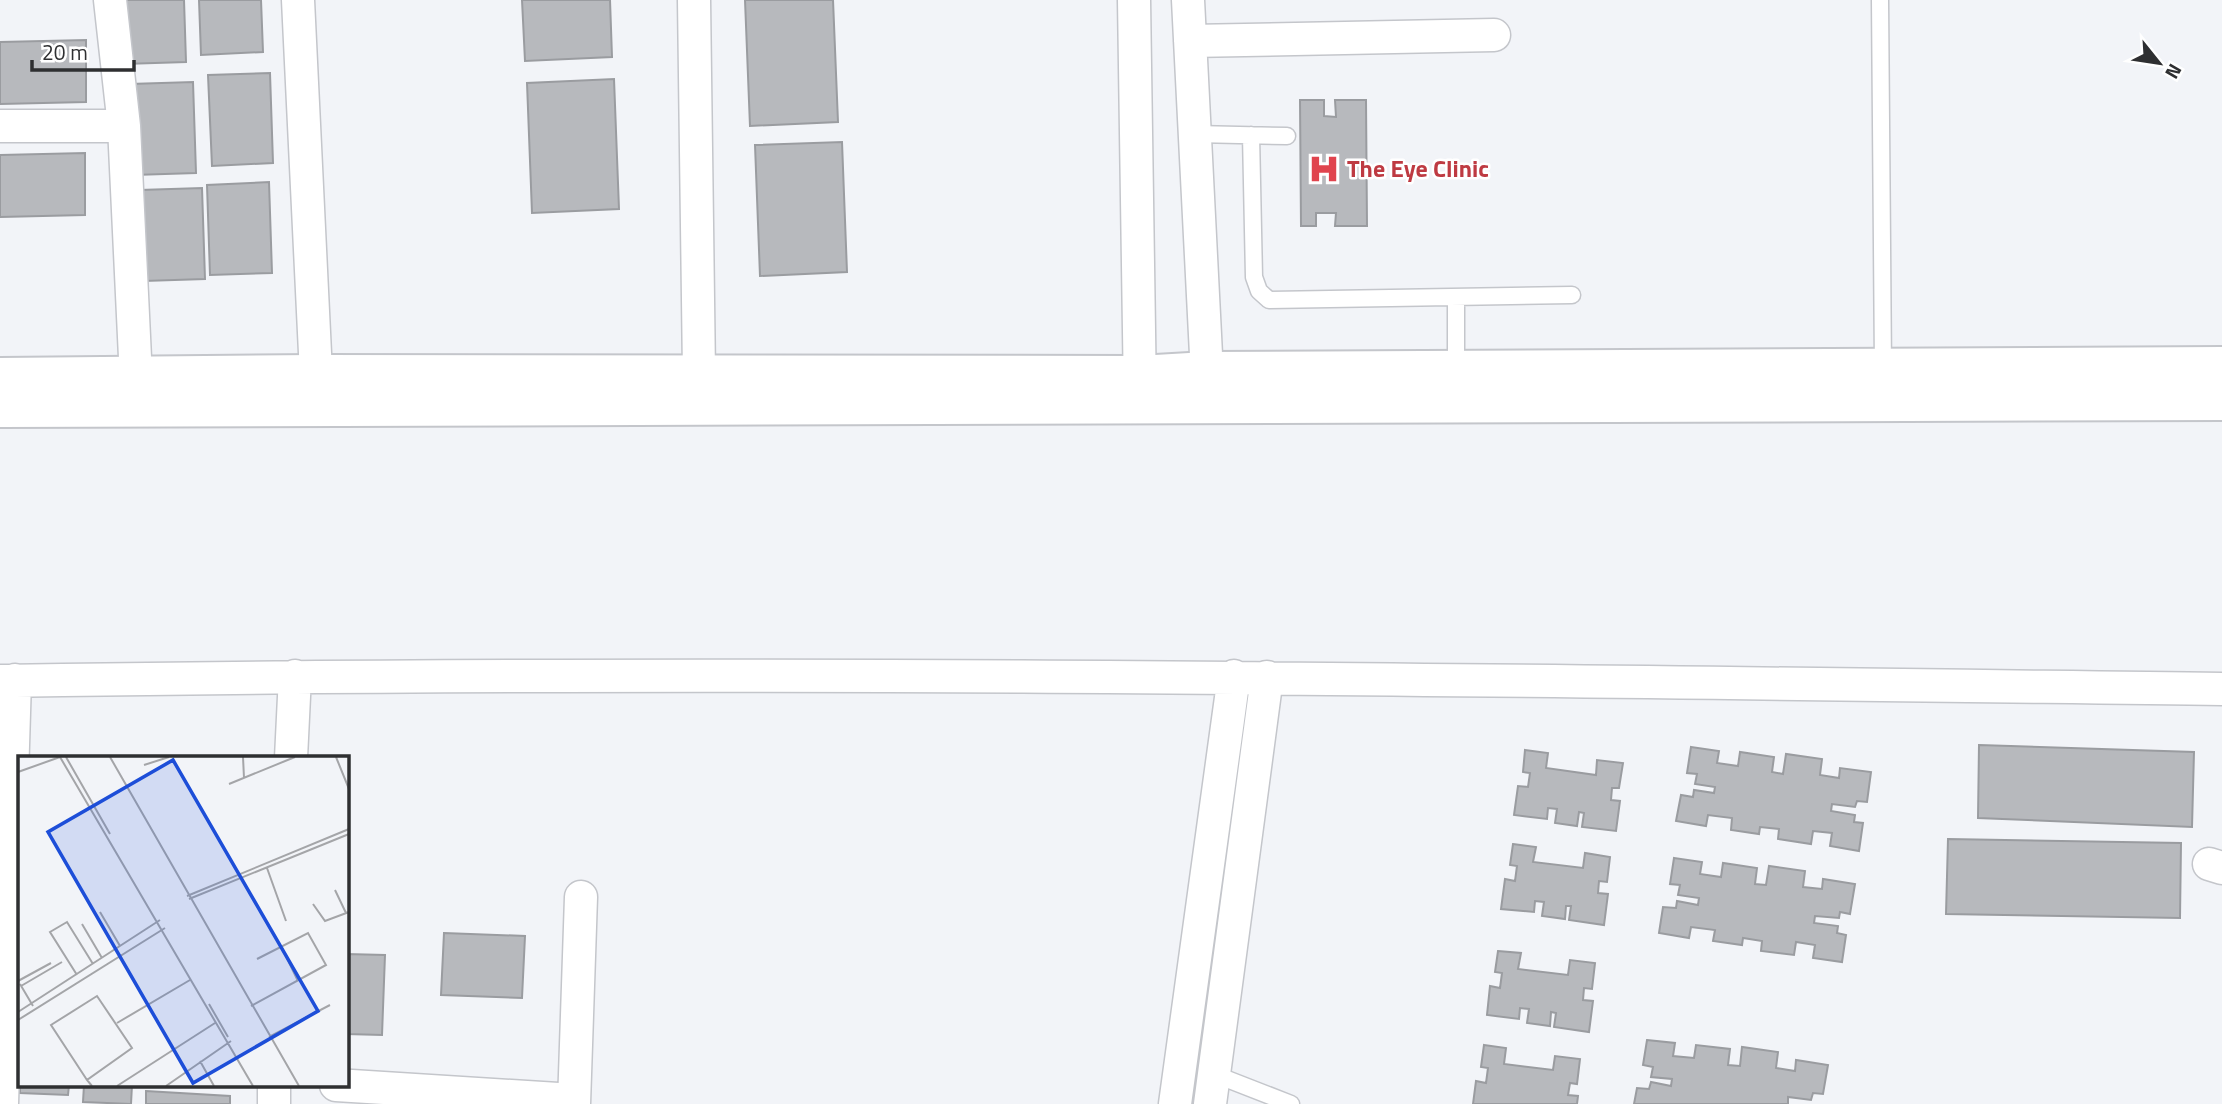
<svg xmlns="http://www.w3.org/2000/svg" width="2222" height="1104" font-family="'Titillium Web',sans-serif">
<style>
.building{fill:#b7b9bd;stroke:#9a9ca0;stroke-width:2}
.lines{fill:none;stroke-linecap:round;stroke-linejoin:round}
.lane-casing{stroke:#c4c6cb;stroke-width:19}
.street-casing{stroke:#c4c6cb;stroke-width:35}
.secondary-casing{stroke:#c4c6cb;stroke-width:42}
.lane{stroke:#fff;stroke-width:16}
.street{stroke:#fff;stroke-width:32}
.secondary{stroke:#fff;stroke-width:38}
.labels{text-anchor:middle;stroke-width:5;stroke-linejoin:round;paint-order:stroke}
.health-label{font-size:24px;font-weight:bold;fill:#be3a42;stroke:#fff;text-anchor:start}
.inset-road{fill:none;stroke:#a4a5a8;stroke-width:2}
.view{fill:#1d4ed8;fill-opacity:0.15;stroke:#1d4ed8;stroke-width:3.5}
.inset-edge{fill:none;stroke:#2e2f31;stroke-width:3.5}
</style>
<rect width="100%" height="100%" fill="#f2f4f8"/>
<path class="building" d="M122,0H184L186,62L124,64Z
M199,0H261L263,52L201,55Z
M522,0H610L612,57L525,61Z
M745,0H833L838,122L750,126Z
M86,40V102L0,104V42Z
M270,73L273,163L212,166L208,75Z
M614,79L619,209L532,213L527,83Z
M193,82L196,173L134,175L130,84Z
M1300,100H1324V116L1336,117L1335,100H1366L1367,226H1335L1336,213H1316V226H1301Z
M842,142L847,272L760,276L755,145Z
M85,153V215L0,217V155Z
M269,182L272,273L210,275L207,185Z
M202,188L205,279L144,281L140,190Z
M1979,745L2194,752L2192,827L1978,818Z
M1691,747L1719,751L1717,763L1738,766L1740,752L1774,757L1772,772L1783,774L1786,754L1822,759L1820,775L1839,778L1840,768L1871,772L1867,802L1857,801L1855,807L1832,804L1831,811L1855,815L1854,822L1863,823L1859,851L1830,846L1832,833L1813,831L1811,844L1778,839L1779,829L1760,827L1759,834L1731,830L1732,818L1708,815L1706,826L1676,821L1681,795L1693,797L1694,790L1714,793L1715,787L1695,784L1697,774L1687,773Z
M1525,750L1548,753L1546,768L1596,775L1597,760L1623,763L1619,788H1612L1611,800L1620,801L1616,831L1582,827L1584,813L1579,812L1577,826L1555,823L1557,809L1548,808L1547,819L1514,815L1518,786L1528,787L1530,773L1523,772Z
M1948,839L2181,843L2180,918L1946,914Z
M1513,844L1536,847L1533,862L1583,868L1585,853L1610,857L1607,882L1599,881L1598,893L1608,894L1604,925L1569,920L1571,906H1566L1565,919L1542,916L1544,902L1535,901L1534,912L1501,909L1505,879L1515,881L1517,866L1510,865Z
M1674,858L1702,862L1700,874L1721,877L1723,863L1757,868L1755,884L1766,885L1769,866L1805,871L1803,887L1822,889L1823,879L1855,884L1850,914L1840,912L1839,918L1815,916L1814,923L1838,926L1837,933L1846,935L1842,962L1813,958L1815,945L1796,942L1794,955L1761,951L1762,941L1743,938L1742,945L1713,941L1715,930L1691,927L1689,938L1659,933L1663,907L1676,908L1677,901L1698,905L1699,898L1678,895L1680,885L1670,884Z
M444,933L525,936L522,998L441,995Z
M1498,951L1521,953L1518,969L1568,975L1570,960L1595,963L1592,989L1584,988L1583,1000L1593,1001L1589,1032L1554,1027L1556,1013L1551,1012L1550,1026L1527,1023L1529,1009L1520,1008L1519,1019L1487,1015L1490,986L1500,988L1502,973L1495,972Z
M346,954L385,955L382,1035L346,1034Z
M1647,1040L1675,1043L1673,1056L1694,1058L1696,1045L1730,1049L1728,1065L1740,1066L1742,1047L1778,1052L1776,1068L1795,1071L1796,1060L1828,1065L1823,1094L1813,1093L1811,1100L1788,1097V1104H1634L1637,1088L1649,1089L1651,1082L1671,1086L1672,1079L1651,1077L1653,1067L1643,1065Z
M1484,1045L1506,1048L1504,1064L1553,1070L1555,1056L1580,1059L1577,1084L1570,1083L1568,1095L1578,1096L1577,1104H1473L1476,1081L1486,1083L1488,1068L1481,1067Z
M20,1085H69L68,1095L20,1093Z
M84,1085H132L131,1104L83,1102Z
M146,1091L230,1096V1104H146Z"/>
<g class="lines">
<defs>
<path id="lane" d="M1880,0L1883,369
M1195,134L1287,136
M1251,135L1254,277L1259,291L1269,300L1572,295
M1456,298V370
M1214,1074L1291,1104"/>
<path id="street" d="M110,0L124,126L137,400
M298,0L316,374
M694,0L699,374
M1134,0L1140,397
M1188,0L1208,394
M1190,41L1494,35
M0,126H124
M0,681C741,669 1481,680 2222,689
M291,758L295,676
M2209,864L2222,868
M336,1085L574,1100
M2,1104L15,680
M274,1104V1085
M574,1104L581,897
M1175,1104L1234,676
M1210,1104L1267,677"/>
<path id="secondary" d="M0,377L316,374L1139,375L1207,371L2222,366
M0,408L2222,401"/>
</defs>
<use href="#lane" class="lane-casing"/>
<use href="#street" class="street-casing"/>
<use href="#secondary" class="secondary-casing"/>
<use href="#lane" class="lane"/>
<use href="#street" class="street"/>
<use href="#secondary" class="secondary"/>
</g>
<defs>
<symbol id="hospital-bare" viewBox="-9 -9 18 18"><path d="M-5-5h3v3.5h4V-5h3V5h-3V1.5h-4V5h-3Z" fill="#e0444e" stroke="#fff" stroke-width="2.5" paint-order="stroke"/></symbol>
</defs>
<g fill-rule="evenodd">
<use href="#hospital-bare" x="1302" y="147" width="44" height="44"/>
</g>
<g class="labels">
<g class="health-label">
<text x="1347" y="177">The Eye Clinic</text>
</g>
</g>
<g transform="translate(18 756)">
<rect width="331" height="331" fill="#f2f4f8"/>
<path class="inset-road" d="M42,1L235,330M48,1L92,78M92,1L281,330M225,1L226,22M318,1L331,33M126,9L151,1M0,16L42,1M211,28L277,1M249,112L268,165M317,134L328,157M169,140L331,73M171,143L331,78M295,148L307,165L331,156M82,156L102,190M64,168L84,202M263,190L280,225M59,219L32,176L49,166L75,208M0,225L33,207M2,228L15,250M3,230L44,206M191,248L210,281M233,250L308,209L290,177L239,203M0,256L142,164M0,264L147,172M99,267L172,224M251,281L312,249M182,305L196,330M69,324L33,269L79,240L114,292L69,324L74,330M99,330L197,267M148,330L213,285"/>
<path class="view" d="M155,4L300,255L175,327L30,76Z"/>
<rect width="331" height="331" class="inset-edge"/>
</g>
<g transform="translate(2159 63) rotate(120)" stroke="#ffffff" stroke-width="5" paint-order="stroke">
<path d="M0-5L12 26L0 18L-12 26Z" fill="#2e2f31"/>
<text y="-10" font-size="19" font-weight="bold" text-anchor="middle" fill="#2e2f31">N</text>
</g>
<path d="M32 60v10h102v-10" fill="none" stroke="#2e2f31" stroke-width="3.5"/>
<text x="42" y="60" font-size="21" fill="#2e2f31" stroke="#ffffff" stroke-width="5" paint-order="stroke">20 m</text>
</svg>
